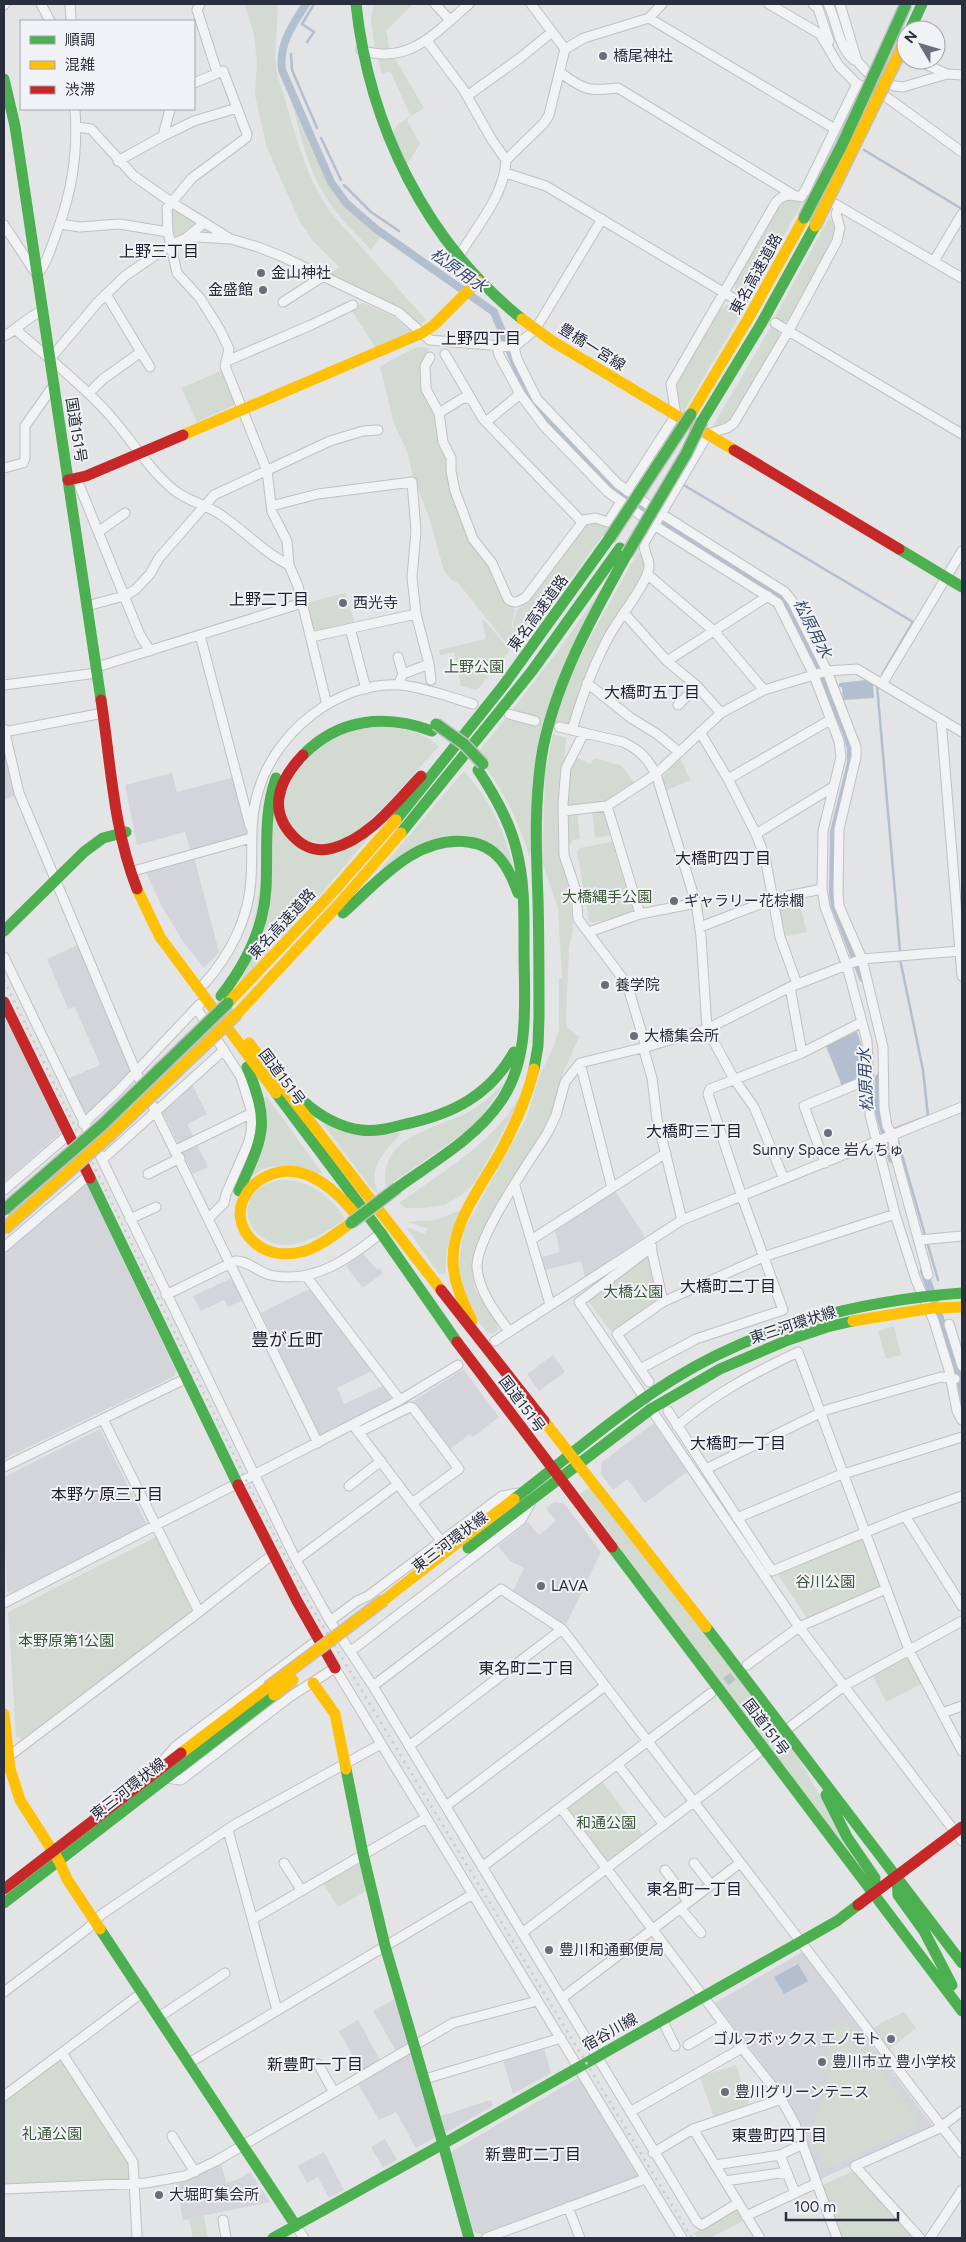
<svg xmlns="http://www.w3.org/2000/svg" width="966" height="2242" font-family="Figtree,'Noto Sans JP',sans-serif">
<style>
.built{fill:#d3d5da}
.green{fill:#d2dad2}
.water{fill:#b3becf}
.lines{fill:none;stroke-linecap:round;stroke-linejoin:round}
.stream{stroke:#b3becf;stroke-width:2.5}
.canal{stroke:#b3becf;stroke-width:8}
.street-tunnel{stroke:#bdc0c4;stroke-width:9;stroke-dasharray:9 4.5;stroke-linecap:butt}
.street-casing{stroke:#bfc0c3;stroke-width:11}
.street{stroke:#f1f2f4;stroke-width:9}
.fast{stroke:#4caf50;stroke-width:11}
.slow{stroke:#ffc107;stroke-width:11}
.jam{stroke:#c62828;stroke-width:11}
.rail{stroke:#cbccce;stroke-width:2.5;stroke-dasharray:2.5 5;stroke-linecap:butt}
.fast-bridge-casing{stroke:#bfc1c4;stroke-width:14;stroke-linecap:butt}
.slow-bridge-casing{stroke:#bfc1c4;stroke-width:14;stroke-linecap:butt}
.fast-bridge{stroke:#4caf50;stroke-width:11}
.slow-bridge{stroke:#ffc107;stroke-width:11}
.poi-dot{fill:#6a6e79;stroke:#f0f2f6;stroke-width:2}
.labels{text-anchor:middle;stroke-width:4;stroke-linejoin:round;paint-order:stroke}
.poi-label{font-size:15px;fill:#2a2f3e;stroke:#f0f2f6;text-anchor:start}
.street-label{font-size:15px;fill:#2a2f3e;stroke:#f0f2f6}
.park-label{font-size:15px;fill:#3c5839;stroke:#f0f2f6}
.neighbourhood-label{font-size:16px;fill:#1d212f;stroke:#f0f2f6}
.water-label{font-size:16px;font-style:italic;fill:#384b6e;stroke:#f0f2f6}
.quarter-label{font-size:18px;fill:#1d212f;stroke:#f0f2f6}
</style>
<rect width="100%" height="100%" fill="#e2e4e6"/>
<path class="built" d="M4,743L16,795L4,800Z
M172,773L177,792L234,777L248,837L191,852L185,832L137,845L125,785Z
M194,857L219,952L204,968L184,943L162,907L145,870Z
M78,945L131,1072L89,1113L83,1112L67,1079L100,1065L75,1007L68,1009L47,959Z
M4,1012L61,1129L60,1133L4,1182Z
M191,1082L207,1114L187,1124L208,1167L193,1174L162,1111Z
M83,1184L87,1185L176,1371L175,1376L4,1459V1251Z
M615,1191L645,1237L585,1277L581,1261L545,1270L542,1257L560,1252L555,1230Z
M363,1253L377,1270L379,1268L383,1273L363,1288L346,1266Z
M232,1278L243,1300L228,1307L224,1300L201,1311L193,1296Z
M309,1289L372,1371L337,1388L344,1404L383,1386L390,1395V1399L322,1435H319L261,1313Z
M553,1355L565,1372L539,1391L527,1374Z
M463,1369L499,1417L473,1437L470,1434L449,1450L412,1402Z
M654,1423L688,1471L645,1503L627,1479L613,1490L601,1474L602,1462Z
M100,1429L147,1525L10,1593L7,1591L4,1523V1477Z
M554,1502L564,1503L601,1552L565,1627L513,1591L524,1568L510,1561L498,1546L528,1522L539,1535L556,1521L546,1508Z
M802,1952L932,2125L931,2129L821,2179L791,2105L781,2088L715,2003Z
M396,1998L409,2041L407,2045L396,2051L373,2011Z
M358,2020L380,2060L361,2071L339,2031Z
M544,2048L551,2073L513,2094L503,2060Z
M409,2054L413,2055L436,2135L433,2139L416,2148L396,2112L379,2120L358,2084Z
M578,2078L583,2079L638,2175L637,2178L480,2234L474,2232L451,2152Z
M491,2100L493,2106L447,2132L445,2130L441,2116Z
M385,2139L397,2160L383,2168L371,2147Z
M324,2152L344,2190L329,2198L318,2177L307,2183L298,2166Z
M221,2163L226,2183L236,2180L250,2172L270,2202L183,2220L176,2183L192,2178Z"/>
<path class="green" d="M245,4H278L275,56L277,74C293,122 302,173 332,214L426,320L420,325L400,308L326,277L339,267L313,241L299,220L267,148L255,95L257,62L254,35Z
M374,4H413L386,31L390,51L375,50L371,19Z
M394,57L424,108L411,116L390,71L382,74L378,59Z
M288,88L328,184L344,206L380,237L371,250C355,232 336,215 324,194C305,163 298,123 288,88Z
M410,116L407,120L420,144L406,166L392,134L397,125Z
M792,199L802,203L747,302L736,295L735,283L779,205L784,200Z
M173,207L217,234L171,239L170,210Z
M829,218L836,225V233L790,320L785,323L774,319Z
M363,303L394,317L413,333L376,348L351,309Z
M731,303L744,308L683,413L675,395L677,381L721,308Z
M772,325L779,330V338L729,424L710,431Z
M417,347L428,348L430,354L426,358L433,409L449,458L452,493L459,514L471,541L483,556L515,611L512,623L515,645L511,649L459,584L453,581L444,571L429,517L412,473L408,453L394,424L380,366Z
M222,370L237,404L197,422L182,388Z
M592,522L608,528L539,623L516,643L513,623L517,611L584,525Z
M638,552L644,558L645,566L641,577L606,633L590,666L570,722L567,725L554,724L570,678L587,643Z
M600,591L558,680L530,856H529C518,818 501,786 476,755L505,719L533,726L536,716L512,710L558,651Z
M345,593L355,623L315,633L312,631L306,603Z
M482,620H484L510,650L477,690L461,686L454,652L440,655L439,650L486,639Z
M366,725C395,727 415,727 439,746L389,802L360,829L329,845L304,840L286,820L284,789L318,745Z
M553,734L566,738L558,848L560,860L570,891L573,929L569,948L566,1020L567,1027L579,1037L563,1073L550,1116L542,1133L482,1232L474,1251L472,1270L475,1289L497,1324L498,1330L492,1334L487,1332L473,1314L457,1275L464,1230L527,1117L539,1077L553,1048L559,1030V978H562L558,908L542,862L545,775Z
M575,757L590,764L595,758L622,766L634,783L605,801L568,807L566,805L569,768Z
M680,758L690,780L665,791L661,779Z
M464,771C490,800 506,833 514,871L467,836L378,872Z
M275,796L306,852L381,823L326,888L238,985L246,970Z
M601,809L604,812L611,835L595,838L592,810Z
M577,812L580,839L573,840L570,846H566L565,818L569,814Z
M612,842L634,913L593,923L589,921L577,851L580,848Z
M798,898L807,932L783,937L778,904L780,901Z
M507,1081L473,1127L386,1187C378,1134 439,1129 472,1110C486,1102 495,1090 507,1081Z
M265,1097L268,1098L323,1174L274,1166L262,1169L248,1179Z
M518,1099L517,1106L481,1172L471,1187L462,1195L444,1205L423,1208H406L401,1205L400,1203C441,1172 491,1145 518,1099Z
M323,1124L401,1133C387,1151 365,1167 379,1194L371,1188Z
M278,1180C308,1179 329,1194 345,1219C330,1229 313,1241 294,1244C257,1251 229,1209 263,1186C267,1183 273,1182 278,1180Z
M461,1210C450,1232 445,1249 446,1273L439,1274L406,1227L425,1234L427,1228L407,1222L436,1220Z
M647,1255L651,1257L659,1297L657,1301L611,1332L589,1302L590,1297Z
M894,1326L901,1355L886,1359L878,1331Z
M590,1487L789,1742L867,1877L580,1494Z
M156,1537L192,1611L22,1739L16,1736L8,1612Z
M861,1538L865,1541L881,1584L879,1587L807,1618L777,1573Z
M905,1655L908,1657L922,1684L886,1702L872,1674Z
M602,1782L643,1835L610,1860H606L568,1810V1807Z
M356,1863L362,1866L368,1890L338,1907L323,1883Z
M904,2012L916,2028L888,2050L872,2029L881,2023Z
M845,2020L921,2124L825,2169L810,2131L830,2076L819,2070L833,2038L828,2036L834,2021L840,2024Z
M59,2061L63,2062L130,2164L131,2176L128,2180L4,2185V2103Z
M736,2065L749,2106L714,2118L700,2077Z
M851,2172H855L916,2238H842L823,2185Z
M735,2209L739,2210L745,2220L710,2238H697L695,2233Z
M204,2216L208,2238H193L189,2219Z"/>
<path class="water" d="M866,680L873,684L874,698L843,700L842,687H839V683Z
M857,1031L861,1044L863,1065H860V1070H862V1077L842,1086L826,1046Z
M798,1964L808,1981L784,1994L774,1977Z"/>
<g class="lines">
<path class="stream" d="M307,42L314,32L302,24L314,4
M291,54L292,70L317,128
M321,138L341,180
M864,150L962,209
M344,185L371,212L399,231
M682,484L913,622L882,675
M877,685L900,951
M894,1129L928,1116L923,1070L900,959
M898,1141L938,1280"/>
<path class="canal" d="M306,4C292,26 279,43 282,70L331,182L346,203L376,229L494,312L518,371L541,412L611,486L629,500L779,596L786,600L794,617L846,731L851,748V763L834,832L833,895L835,906L863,978
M879,1078V1111L892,1159
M924,1271L956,1365L962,1404"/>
<path class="street-tunnel" d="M738,301L757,312
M715,1690L742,1669"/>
<defs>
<path id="street" d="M41,4L50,21
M70,4L71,21
M200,4L197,10L217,72
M435,4L450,20
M769,4L820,34L839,66L857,84L885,96L962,152
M813,4L818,8L829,41
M828,4C837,21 838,47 854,60
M840,4L857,61L867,72L894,86L903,87L947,74
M4,5L5,4
M649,18L835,129
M427,41L463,89L492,140L506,160
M565,49L584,38L649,18L662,4
M361,50C409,66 436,32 469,4
M925,64L947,74L962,75
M561,73C585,91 589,91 618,88L792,194
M194,83L223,71L247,134L246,138L192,178L167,208L168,232L177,273L200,298L220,330L229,349L225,366L267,471L272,512L287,541L289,565L298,586L327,705
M467,96L520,58L552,32
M76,127L91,129L134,176L171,202L229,238
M163,136L194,121L237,108
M118,161L163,136L170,109
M506,173L546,186L738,301
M806,189L857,84
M835,204L962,278
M60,224L80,227L119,224L168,232
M4,225L37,275C46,264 50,251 55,237C72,193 78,155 75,109
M186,238L204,223
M459,256C476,227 505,195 506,160L544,123L549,115L565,49L531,4
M934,261L962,214
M106,294L150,367
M283,302L322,277
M775,323L962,434
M16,330C46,356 77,380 104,409C129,435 146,467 174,490C187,501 207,505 221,515C244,530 264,553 289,565
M4,336C18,329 27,317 42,311
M497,347L499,355L520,394L544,426L608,492L654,525L778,603L813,673L839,741L841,757L823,831L822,889L825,907L847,966L867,1041L870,1115L895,1214L916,1280L934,1321L949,1370L957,1411L962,1420
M514,347L517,359L537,399L618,484L660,513L785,592L792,601L827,671L856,747V757L839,829L838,892L839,906L862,959L883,1047L884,1108L887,1126L893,1136L894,1150L928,1275
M445,354L483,419L582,522
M430,357L425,366L426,389L439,413L443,442L451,458V471L455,491L473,539L492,563L508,599C515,605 519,601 526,597L584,520L595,518L608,522L621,502
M50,359L98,302L125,276L170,245L186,238L197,237L231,239L258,247L281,256L398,312L430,340L514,347L535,330L602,219
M227,361L311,325L353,305
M89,393L103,379L141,352
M439,413L463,398L470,399
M486,422L520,394
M4,468L23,463L25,458V426L54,385
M80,487L140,635L150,651
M627,491L676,415L671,384L776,202C783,194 792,194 801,197L806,189L809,191
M271,506L318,494L412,482L416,531L412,577L416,614
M98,532L125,513
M647,574L714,631L764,690
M87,606L124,596L135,590L150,574L159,558L214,495L330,441L363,431L378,430
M624,613L667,661L697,686L721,713
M350,628L366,689
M200,635L250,826
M311,637L416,614L429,664L403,674L398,685
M398,657L403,674
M667,661L768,596
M429,664L431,680
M97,667L302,603
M587,683L631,718L657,734L679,752
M882,684L962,551
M4,685L97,673
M678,705L697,686
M509,714L535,721
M941,719L962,976
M559,727L623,742C640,750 647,758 656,774L696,903L701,936L707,1029L734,1079L754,1107L784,1179
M4,729L19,793L136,1072L318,1443
M572,730C582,696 594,662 612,631C622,614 642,590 648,572C652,559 643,554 644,543L708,434L727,428L734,423L789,330L837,241L840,228L836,214L839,206
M4,732L103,713
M700,732L728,779L756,834L765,857L780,937L797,984
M584,733L566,768L563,804L564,855L576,891L578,919L627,984L646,1047
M728,779L830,720
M607,806L640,914
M563,811L607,806L656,774L721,713L764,690L827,671L857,669L962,732
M756,834L833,787
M137,870L251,838
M700,927L773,899L822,889
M589,932L640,914L696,903
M4,957L255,1476L296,1560L330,1621L373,1686L697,2222L702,2225L738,2203
M204,984C230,955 249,918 251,879C253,849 249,821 258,792C274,734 337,681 400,685C424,687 449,697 473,704
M790,987L802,1053
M197,1009L241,1077L252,1113L251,1133L248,1144L226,1194L224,1203L209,1218
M643,1047L652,1078L657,1119L682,1220
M580,1063L612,1188
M83,1124L118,1091L200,1004
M176,1150L252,1113
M102,1160L224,1050
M825,1163L804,1106L869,1079
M148,1174L180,1158
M515,1186L550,1304
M4,1190L68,1135
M130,1219L156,1207
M531,1240L666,1153
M919,1240L962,1236
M650,1243L663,1302
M4,1247L89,1175
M306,1276L400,1400
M166,1295L235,1261C247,1260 258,1272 270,1275C313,1285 350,1258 381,1233
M949,1324L962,1366
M509,1331C495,1312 479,1292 477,1267C476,1237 530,1161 548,1132L556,1115L565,1082L580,1063L646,1047L707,1029L790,987L862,959L960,951
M495,1341L682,1220L962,1107
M640,1369L696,1339L783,1310L742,1197L708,1094L710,1089L802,1053L862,1022
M649,1382L617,1334L663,1302L763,1257L895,1214
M645,1399L579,1302L652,1247
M651,1409L799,1627L962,1841
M668,1411L772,1571L905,1516L962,1496
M103,1419L199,1612
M677,1426C713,1394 756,1372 798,1352L909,1650L962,1751
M356,1429L441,1541
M359,1432L410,1407L413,1408L459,1469L412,1503
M4,1467L187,1378
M706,1469L826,1410L941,1377L955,1379
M349,1486L381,1461
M905,1516L962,1606
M737,1518L837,1476L962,1437
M296,1560L398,1484
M4,1603L400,1400L458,1365
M330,1621L357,1601L368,1596L502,1496L519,1493
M351,1651L521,1520L530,1504
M747,1665L799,1627L886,1589
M373,1686L501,1589L562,1629L962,2153
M942,1713L962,1706
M786,1730L844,1686L962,1621
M409,1746L562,1629
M4,1760L199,1612L273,1554
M161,1763L176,1746L319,1639
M618,1765L664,1825
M166,1778L181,1780L291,1696L335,1668L682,2238
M446,1806L605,1686
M561,1808L742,2048L777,2092L795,2124L837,2238
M228,1830L277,2010
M284,1863L302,1891
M694,1863L711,1885
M482,1867L711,1693
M665,1870L688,1901
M681,1909L701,1933
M253,1919L426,1818
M522,1933L763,1749
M4,1992L87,1929L102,1914L234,1825L381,1744
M562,1998L740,1863
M159,2017L225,1973
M662,2020L675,2046
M688,2045L724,2024
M62,2053L133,2162L137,2238
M189,2063L473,1894
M318,2064L334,2092
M425,2079L561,2038
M4,2096L143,1992
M630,2112L742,2048
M693,2129L760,2238
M172,2136L195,2172
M653,2153L693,2129L782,2099
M780,2155L795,2193
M715,2165L780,2155L803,2144
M725,2181L787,2172
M4,2189L146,2183L185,2176L216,2161L453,2023L537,2001
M568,2207L580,2238
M746,2216L817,2183
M223,2220L226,2238
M296,2226L304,2238
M486,2238L645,2179
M920,2238L855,2166L938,2129L962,2111
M930,2238L962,2190"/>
</defs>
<use href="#street" class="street-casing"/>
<use href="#street" class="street"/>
<path class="fast" d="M356,4C369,126 426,242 522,319
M910,30L922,4
M4,79L15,126L101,700
M702,421L761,324L815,226
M899,549L962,587
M303,755C339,718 386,714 432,731
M396,820L503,686L609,539
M401,833L532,671L620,548
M343,913C378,882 416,835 468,842C497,845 509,868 518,893
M4,931L84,852L103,838L126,832
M221,996C246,964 264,929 266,888C268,850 263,815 276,778
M534,1069L538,1046L539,1016C539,977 539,938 538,899C536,849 534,798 543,748C557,679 593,615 627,554
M276,1093L381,1233L457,1342
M303,1101C320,1116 338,1127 361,1130C376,1132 391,1128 406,1124C453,1114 490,1095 514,1052
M90,1178L238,1485
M397,1188C433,1162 476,1138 501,1101C531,1057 524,1000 524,950C524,916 525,881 516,848C509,820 494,794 478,770
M239,1191C263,1136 271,1125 247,1067
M514,1499C566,1459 616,1415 672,1380C761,1325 859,1301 962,1293
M612,1547L962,2011
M468,1548L651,1409L720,1369L788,1340L827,1327L853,1321
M706,1627L962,1963
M826,1795L847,1837L875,1878L874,1894
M897,1876L898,1895L924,1931L952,1985
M4,1903L274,1695
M100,1929L296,2226
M273,2238L443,2144L385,1946L363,1854L346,1769
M469,2238L443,2144L837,1921L858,1905"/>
<path class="slow" d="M522,319L552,341L734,450
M691,414L748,319L804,218
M183,435L422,333L434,325L478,281
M137,889L160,937L276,1093
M228,1003L330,895L396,820
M237,1014L339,904L401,833
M249,1043L441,1290
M351,1223C336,1233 323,1245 305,1251C288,1256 269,1255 255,1243C219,1212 255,1165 297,1172C322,1177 341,1197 357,1216
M472,1321C463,1302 454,1284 453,1263C451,1223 483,1184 501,1151C515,1125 527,1098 534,1069
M853,1321L932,1308L962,1307
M544,1421L706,1627
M384,1600L514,1499
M313,1683L335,1714L346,1769
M4,1714L10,1769L20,1800L59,1861L67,1879L100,1929
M181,1753L268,1687"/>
<path class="jam" d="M734,450L899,549
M68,480L86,476L183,435
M101,700C111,764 113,828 137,889
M303,755C277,782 267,813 297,840C307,849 321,852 333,848C369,839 396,802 421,776
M4,1002L90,1178
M441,1290L544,1421
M457,1342L612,1547
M238,1485L297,1601L335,1668
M4,1889L181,1753
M858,1905L962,1827"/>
<path class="rail" d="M4,980L246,1480L310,1605L692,2238"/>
<defs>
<path id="fast-bridge" d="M804,218L842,145L906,4
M609,539L691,414
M627,554L686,454L702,421
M436,724L464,744L483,764
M4,1210L102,1125L228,1003
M351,1223L397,1188"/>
<path id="slow-bridge" d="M815,226L906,40
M4,1229L110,1135L237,1014
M268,1687L384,1600
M274,1695L293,1680"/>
</defs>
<use href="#fast-bridge" class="fast-bridge-casing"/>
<use href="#slow-bridge" class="slow-bridge-casing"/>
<use href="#fast-bridge" class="fast-bridge"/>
<use href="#slow-bridge" class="slow-bridge"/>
</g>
<g class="poi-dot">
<circle cx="603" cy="56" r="5"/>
<circle cx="261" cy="273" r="5"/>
<circle cx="263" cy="290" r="5"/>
<circle cx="343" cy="603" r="5"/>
<circle cx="674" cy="901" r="5"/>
<circle cx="605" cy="985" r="5"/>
<circle cx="634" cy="1036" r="5"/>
<circle cx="828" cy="1133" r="5"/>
<circle cx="541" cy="1586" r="5"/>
<circle cx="549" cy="1950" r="5"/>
<circle cx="891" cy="2039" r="5"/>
<circle cx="822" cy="2062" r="5"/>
<circle cx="725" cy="2092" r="5"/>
<circle cx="159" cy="2195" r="5"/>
</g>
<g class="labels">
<g class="poi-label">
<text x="613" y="61">橋尾神社</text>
<text x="271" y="278">金山神社</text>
<text x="253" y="295" text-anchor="end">金盛館</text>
<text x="353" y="608">西光寺</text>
<text x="684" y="906">ギャラリー花棕櫚</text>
<text x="615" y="990">養学院</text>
<text x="644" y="1041">大橋集会所</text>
<text x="828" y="1155" text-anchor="middle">Sunny Space 岩んちゅ</text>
<text x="551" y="1591">LAVA</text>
<text x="559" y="1955">豊川和通郵便局</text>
<text x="881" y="2044" text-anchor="end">ゴルフボックス エノモト</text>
<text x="832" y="2067">豊川市立 豊小学校</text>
<text x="735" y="2097">豊川グリーンテニス</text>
<text x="169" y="2200">大堀町集会所</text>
</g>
<g class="street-label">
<text transform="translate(756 274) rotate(-61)" y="5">東名高速道路</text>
<text transform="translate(592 347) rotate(32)" y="5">豊橋一宮線</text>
<text transform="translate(76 430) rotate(81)" y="5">国道151号</text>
<text transform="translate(538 613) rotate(-54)" y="5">東名高速道路</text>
<text transform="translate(282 924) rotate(-47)" y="5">東名高速道路</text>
<text transform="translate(282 1077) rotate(53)" y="5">国道151号</text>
<text transform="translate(793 1325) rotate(-18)" y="5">東三河環状線</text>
<text transform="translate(522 1404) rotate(53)" y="5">国道151号</text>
<text transform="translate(450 1542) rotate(-37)" y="5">東三河環状線</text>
<text transform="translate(766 1727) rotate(53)" y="5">国道151号</text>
<text transform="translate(128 1789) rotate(-38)" y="5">東三河環状線</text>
<text transform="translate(610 2032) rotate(-29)" y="5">宿谷川線</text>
</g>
<g class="park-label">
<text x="474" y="672">上野公園</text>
<text x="607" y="902">大橋縄手公園</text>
<text x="633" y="1297">大橋公園</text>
<text x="825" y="1587">谷川公園</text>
<text x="66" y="1646">本野原第1公園</text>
<text x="606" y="1828">和通公園</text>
<text x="52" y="2139">礼通公園</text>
</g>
<g class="neighbourhood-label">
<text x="159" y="257">上野三丁目</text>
<text x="481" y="344">上野四丁目</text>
<text x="269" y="605">上野二丁目</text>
<text x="652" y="698">大橋町五丁目</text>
<text x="723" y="864">大橋町四丁目</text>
<text x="694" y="1137">大橋町三丁目</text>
<text x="728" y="1292">大橋町二丁目</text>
<text x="738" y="1449">大橋町一丁目</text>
<text x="107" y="1500">本野ケ原三丁目</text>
<text x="526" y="1674">東名町二丁目</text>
<text x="694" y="1895">東名町一丁目</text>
<text x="315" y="2070">新豊町一丁目</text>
<text x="779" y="2141">東豊町四丁目</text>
<text x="533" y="2160">新豊町二丁目</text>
</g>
<g class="water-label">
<text transform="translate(459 270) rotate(35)" y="6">松原用水</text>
<text transform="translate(813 628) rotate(63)" y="6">松原用水</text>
<text transform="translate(865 1080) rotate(-93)" y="6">松原用水</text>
</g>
<g class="quarter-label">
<text x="287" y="1346">豊が丘町</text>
</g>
</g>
<rect width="966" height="2242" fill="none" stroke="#2a2f3e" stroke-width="10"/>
<rect x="20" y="20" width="175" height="90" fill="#f0f2f6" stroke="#a1a4ac"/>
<rect x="30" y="36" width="25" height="8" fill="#4caf50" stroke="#a1a4ac"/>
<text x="65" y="45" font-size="15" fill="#2a2f3e">順調</text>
<rect x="30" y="61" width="25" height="8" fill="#ffc107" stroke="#a1a4ac"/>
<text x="65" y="70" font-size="15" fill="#2a2f3e">混雑</text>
<rect x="30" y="86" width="25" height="8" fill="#c62828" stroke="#a1a4ac"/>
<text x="65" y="95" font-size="15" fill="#2a2f3e">渋滞</text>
<g transform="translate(921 45) rotate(308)"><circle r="24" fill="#f0f2f6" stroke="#a1a4ac"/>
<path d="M0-4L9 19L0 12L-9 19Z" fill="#6a6e79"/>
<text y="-8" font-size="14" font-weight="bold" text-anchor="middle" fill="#2a2f3e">N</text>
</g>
<path d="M786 2212v8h112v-8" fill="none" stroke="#2a2f3e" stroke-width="2.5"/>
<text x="794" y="2212" font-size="15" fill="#2a2f3e" stroke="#f0f2f6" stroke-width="4" paint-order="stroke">100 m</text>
</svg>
